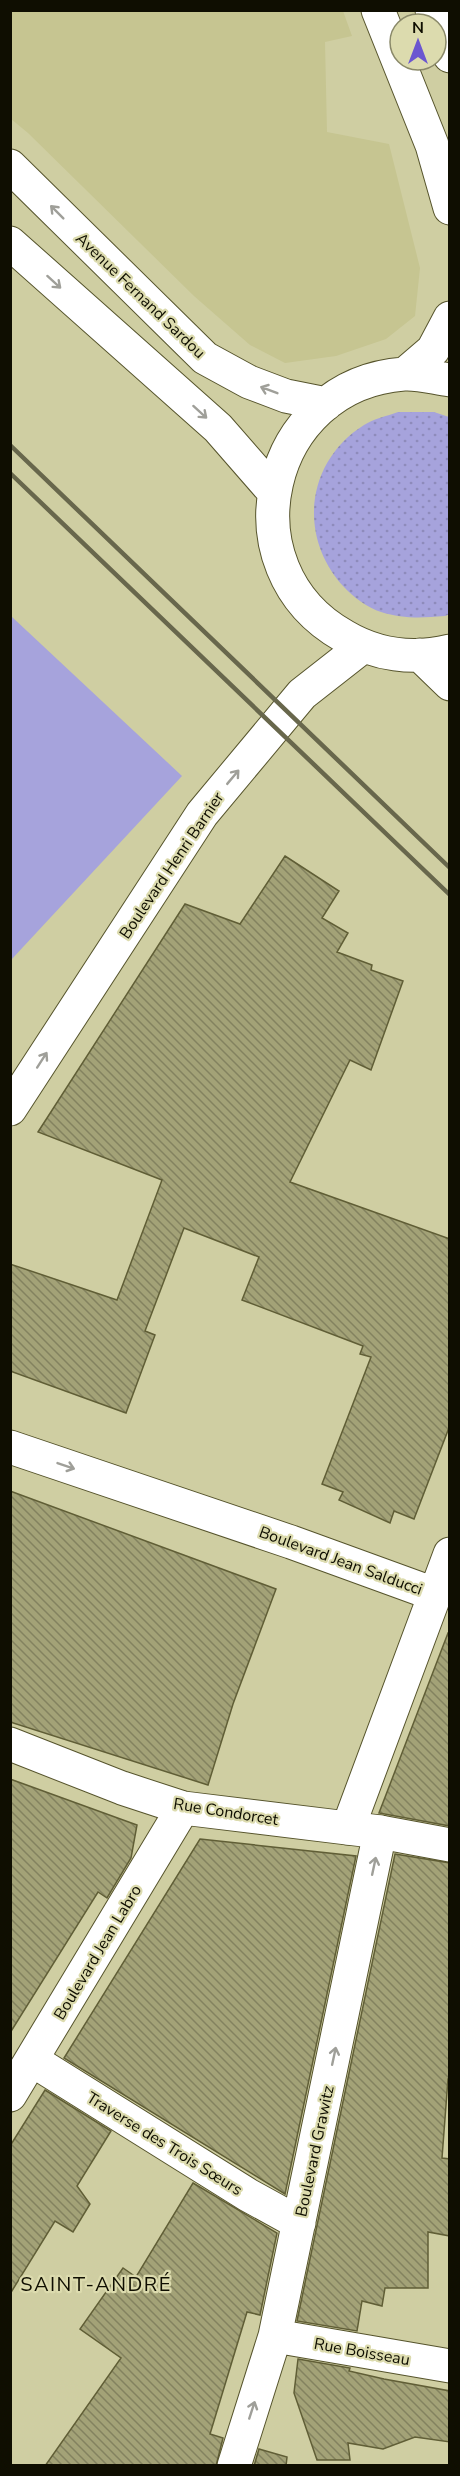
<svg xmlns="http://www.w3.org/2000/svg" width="460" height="2476" font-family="'Nunito Sans',sans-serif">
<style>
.built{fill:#c6c591}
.grass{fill:url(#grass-dots)}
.park{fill:#a6a3dc}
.building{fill:url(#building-back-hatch);stroke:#605e36;stroke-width:1.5}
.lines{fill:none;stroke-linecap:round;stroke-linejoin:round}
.minor-casing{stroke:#56542c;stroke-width:35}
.tertiary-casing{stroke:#56542c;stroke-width:35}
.secondary-casing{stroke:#56542c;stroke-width:35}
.motorway-casing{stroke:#56542c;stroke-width:35}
.minor{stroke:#fff;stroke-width:33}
.tertiary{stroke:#fff;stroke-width:33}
.secondary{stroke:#fff;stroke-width:33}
.motorway{stroke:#fff;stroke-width:33}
.rail{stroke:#68674c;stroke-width:4.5}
.oneway{stroke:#9f9f99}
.labels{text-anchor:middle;stroke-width:4.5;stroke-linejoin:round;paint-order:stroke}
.street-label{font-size:16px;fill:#0f0e01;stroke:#dcdbae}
.quarter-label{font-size:20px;letter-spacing:1.5px;fill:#0f0e01;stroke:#dcdbae}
</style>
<defs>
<pattern id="grass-dots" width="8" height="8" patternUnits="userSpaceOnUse" patternTransform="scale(1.5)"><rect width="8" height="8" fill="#a6a3dc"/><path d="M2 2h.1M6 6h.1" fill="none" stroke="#8e8bbb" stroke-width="1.8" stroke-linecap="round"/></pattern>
<pattern id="building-back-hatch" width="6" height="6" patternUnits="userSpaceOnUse" patternTransform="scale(1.5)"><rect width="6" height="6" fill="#a3a277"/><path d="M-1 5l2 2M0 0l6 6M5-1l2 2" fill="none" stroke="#83825f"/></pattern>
</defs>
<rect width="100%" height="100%" fill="#cfcea2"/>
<path class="built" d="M10,11H343L352,36L325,42L327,132L389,144L420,268L415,316L386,339L336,356L285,363L250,345L194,296L28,133L11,119Z"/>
<path class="grass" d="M398,412H434L449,417L450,614L445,616C422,618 403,619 381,612C368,608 353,597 344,587C298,538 305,462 364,425C373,419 387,416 398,412Z"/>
<path class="park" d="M11,616L182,776L11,960H10Z"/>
<path class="building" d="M285,856L339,891L322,918L348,933L337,952L372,965L371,970L403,981L371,1070L350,1060L290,1182L450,1239V1425L414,1519L394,1511L390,1523L339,1500L343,1492L322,1484L371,1357L360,1354L363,1346L242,1300L259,1257L184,1228L145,1331L155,1335L126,1413L10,1371V1264L117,1300L162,1180L38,1132L185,904L240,924Z
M10,1491L276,1589L233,1704L208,1785L10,1722Z
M448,1633L450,1634V1826L379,1813Z
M10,1779L137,1825L131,1858L107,1898L98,1892L10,2033Z
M200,1839L356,1856L285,2194L64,2058Z
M395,1854L450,1863V2079H448L442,2158L450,2159V2236L428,2232V2288H385L382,2306L362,2301L357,2331L297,2321Z
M45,2090L111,2131L77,2186L90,2204L73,2232L55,2221L10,2294V2146Z
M193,2183L277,2233L260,2315L247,2312L210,2434L223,2438L216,2466H45L121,2358L80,2329L123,2268L136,2277Z
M298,2359L350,2368L349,2371L384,2379L450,2391V2442L415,2437L383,2449L348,2443L350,2460H317L294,2393Z
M259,2449L287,2457L286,2466H254Z"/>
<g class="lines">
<defs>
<path id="minor" d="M10,1109L202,814L302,694L362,647
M10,1447L291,1542L434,1594
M348,1828L450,1554
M32,2060L248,2195L299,2223
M10,2095L183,1808
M275,2336L450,2366
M234,2466L275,2336L380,1832"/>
<path id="tertiary" d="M10,1744L122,1788L183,1808L380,1832L450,1845"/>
<path id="secondary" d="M378,10L432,145L450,208
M10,166L205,358L249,382L286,396L326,404
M10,243L218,428L273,491
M405,374L433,350L450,318
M450,380C435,378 418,373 404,374C265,384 223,568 344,636C376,655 413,660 450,651
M420,655L450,684"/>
<path id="motorway" d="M432,10L450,56"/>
</defs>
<use href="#minor" class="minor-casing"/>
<use href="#tertiary" class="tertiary-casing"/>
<use href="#secondary" class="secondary-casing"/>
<use href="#motorway" class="motorway-casing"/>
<use href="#minor" class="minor"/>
<use href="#tertiary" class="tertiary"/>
<use href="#secondary" class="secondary"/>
<use href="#motorway" class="motorway"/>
<path class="rail" d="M10,445L450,868
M10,473L450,895"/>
</g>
<defs><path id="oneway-shaft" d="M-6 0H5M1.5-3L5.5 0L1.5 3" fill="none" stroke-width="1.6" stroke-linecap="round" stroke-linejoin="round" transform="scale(1.5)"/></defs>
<g class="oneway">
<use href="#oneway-shaft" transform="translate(57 212) rotate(-135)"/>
<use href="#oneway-shaft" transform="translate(54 282) rotate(42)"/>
<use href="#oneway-shaft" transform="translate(269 390) rotate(-159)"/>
<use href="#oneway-shaft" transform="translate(200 412) rotate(42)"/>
<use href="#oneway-shaft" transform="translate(233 777) rotate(-50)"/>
<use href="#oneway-shaft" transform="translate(42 1060) rotate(-57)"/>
<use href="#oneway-shaft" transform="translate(66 1466) rotate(19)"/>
<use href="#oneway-shaft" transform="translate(374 1866) rotate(-78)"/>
<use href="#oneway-shaft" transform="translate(334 2056) rotate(-78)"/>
<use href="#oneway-shaft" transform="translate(252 2410) rotate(-72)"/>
</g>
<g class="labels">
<g class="street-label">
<text transform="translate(141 295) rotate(44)" y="6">Avenue Fernand Sardou</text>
<text transform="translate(171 865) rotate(-56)" y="6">Boulevard Henri Barnier</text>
<text transform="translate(341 1560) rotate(20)" y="6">Boulevard Jean Salducci</text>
<text transform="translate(226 1811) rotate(9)" y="6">Rue Condorcet</text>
<text transform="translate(97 1952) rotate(-59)" y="6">Boulevard Jean Labro</text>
<text transform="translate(165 2143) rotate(32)" y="6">Traverse des Trois Sœurs</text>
<text transform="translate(314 2151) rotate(-78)" y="6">Boulevard Grawitz</text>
<text transform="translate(362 2351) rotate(10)" y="6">Rue Boisseau</text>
</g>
<g class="quarter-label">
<text x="96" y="2291">SAINT-ANDRÉ</text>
</g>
</g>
<rect width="460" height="2476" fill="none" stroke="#0f0e01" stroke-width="24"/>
<g transform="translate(418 42)"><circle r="28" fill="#dcdbae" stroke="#8a8969" stroke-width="1.5"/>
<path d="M0-4.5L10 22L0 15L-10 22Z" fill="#6b56d0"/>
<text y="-9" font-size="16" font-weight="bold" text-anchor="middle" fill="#0f0e01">N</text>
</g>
</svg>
